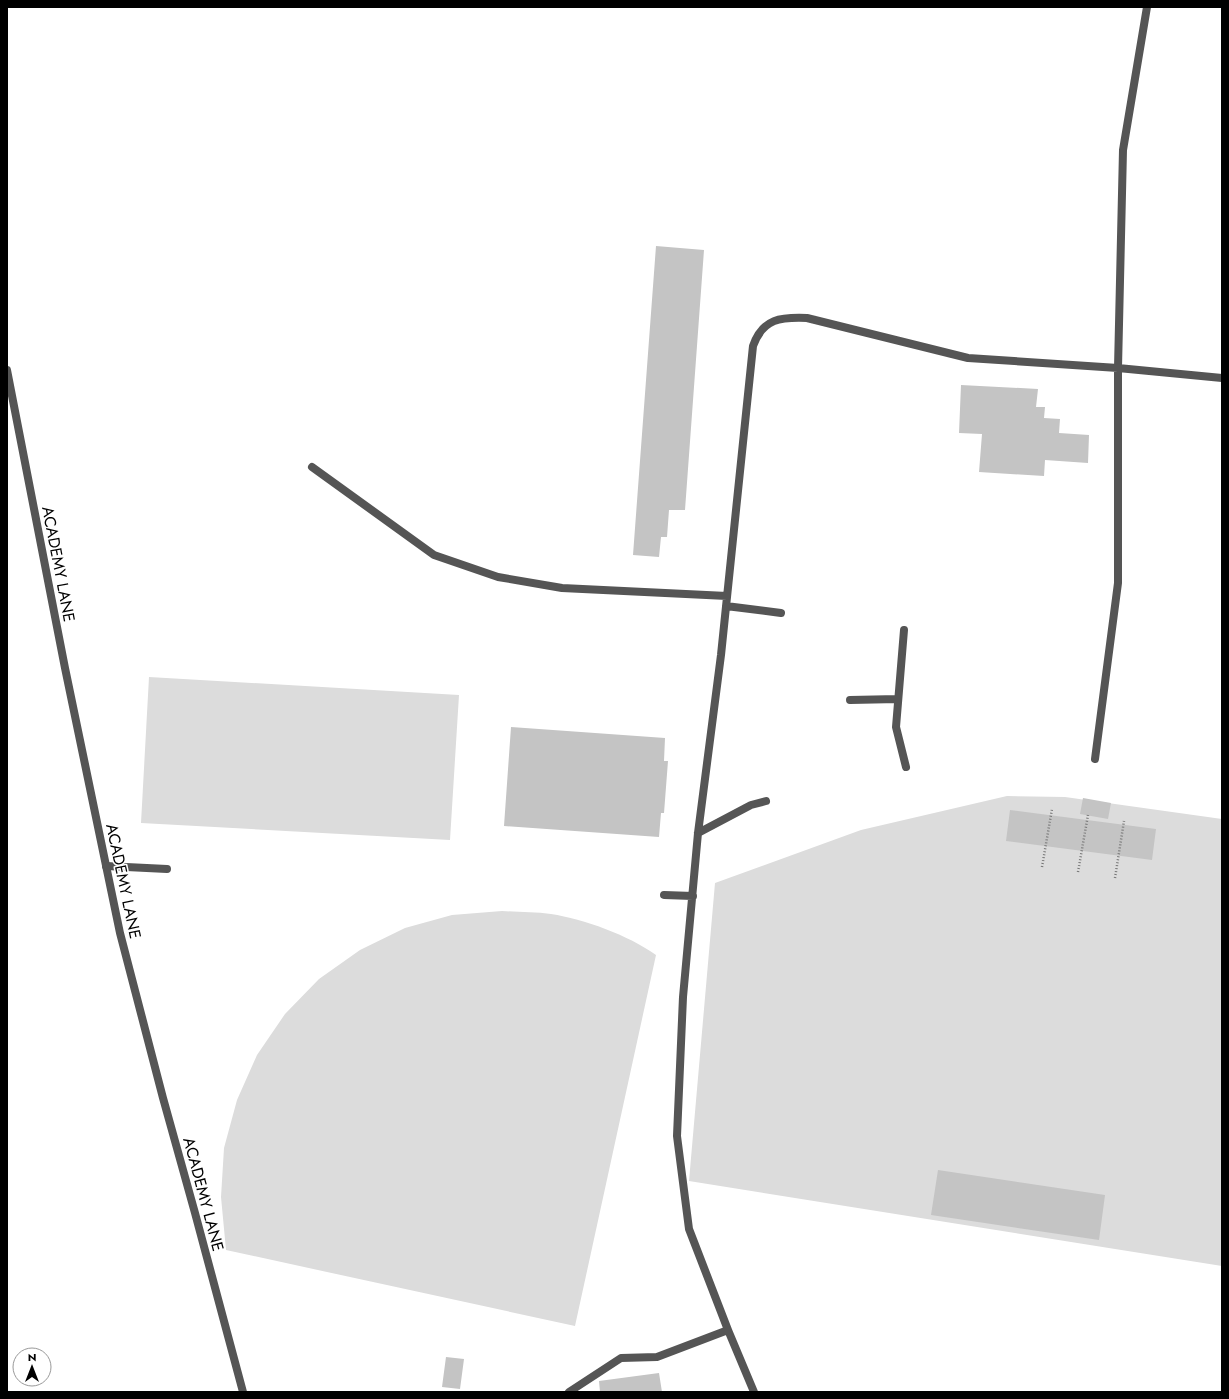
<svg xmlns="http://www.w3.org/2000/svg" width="1229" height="1399" font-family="Jost,sans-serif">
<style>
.green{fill:#dcdcdc}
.building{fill:#c4c4c4}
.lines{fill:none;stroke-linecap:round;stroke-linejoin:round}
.path{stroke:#777;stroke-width:2.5;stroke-dasharray:1 2;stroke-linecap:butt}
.lane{stroke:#555;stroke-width:8}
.street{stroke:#555;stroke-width:8}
.labels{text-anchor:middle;stroke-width:3;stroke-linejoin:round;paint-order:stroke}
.street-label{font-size:16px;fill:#000;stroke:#fff}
</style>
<rect width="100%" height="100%" fill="#fff"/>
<path class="green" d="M149,677L459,695L450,840L141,823Z
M1007,796L1065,797L1222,819V1266L689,1181L715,883L861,830Z
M502,911C518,912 535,912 551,914C584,919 628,935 656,955L575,1326L226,1250L221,1197L224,1148L237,1100L257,1055L285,1014L319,979L360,950L405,928L452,915Z"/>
<path class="building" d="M656,246L704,250L685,510H669L667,537H661L659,557L633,555Z
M961,385L1038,389L1036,407H1045L1044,418L1060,419L1059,433L1089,435L1088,463L1045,460L1044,476L979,472L982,434L959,433Z
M511,727L665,738L664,761H668L664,813H661L659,837L504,826Z
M1083,798L1111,803L1108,819L1080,814Z
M1010,810L1156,829L1152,860L1006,841Z
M938,1170L1105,1195L1099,1240L931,1215Z
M446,1357L464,1359L460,1389L442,1387Z
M659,1373L662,1392H600L599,1381Z"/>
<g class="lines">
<path class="path" d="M1042,867L1052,809
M1078,872L1088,815
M1115,878L1124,821"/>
<path class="lane" d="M312,467L434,555L498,577L562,588L727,596
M726,606L781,613
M904,630L896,727L906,767
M850,700L898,699
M1095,759L1118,583V368L1123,150L1147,7
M698,833L751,805L766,801
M106,866L167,869
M664,895L693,896
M569,1392L621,1358L657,1357L728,1330
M754,1392L728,1330L689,1229L677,1136L683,997L698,833L721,655L753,346C763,318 781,317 807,318L968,358L1118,368L1222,378"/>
<path class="street" d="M7,370L65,668L120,933L163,1098L195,1213L243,1392"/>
</g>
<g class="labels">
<g class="street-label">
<text transform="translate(59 564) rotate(79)" y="6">ACADEMY LANE</text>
<text transform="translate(124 881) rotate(78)" y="6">ACADEMY LANE</text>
<text transform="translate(204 1194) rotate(75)" y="6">ACADEMY LANE</text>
</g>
</g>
<rect width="1229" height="1399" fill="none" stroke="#000000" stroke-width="16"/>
<g transform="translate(32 1367)"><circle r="19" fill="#ffffff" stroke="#999999"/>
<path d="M0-3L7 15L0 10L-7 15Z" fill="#000000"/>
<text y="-6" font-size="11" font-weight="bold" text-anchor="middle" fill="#000000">N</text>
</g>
</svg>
